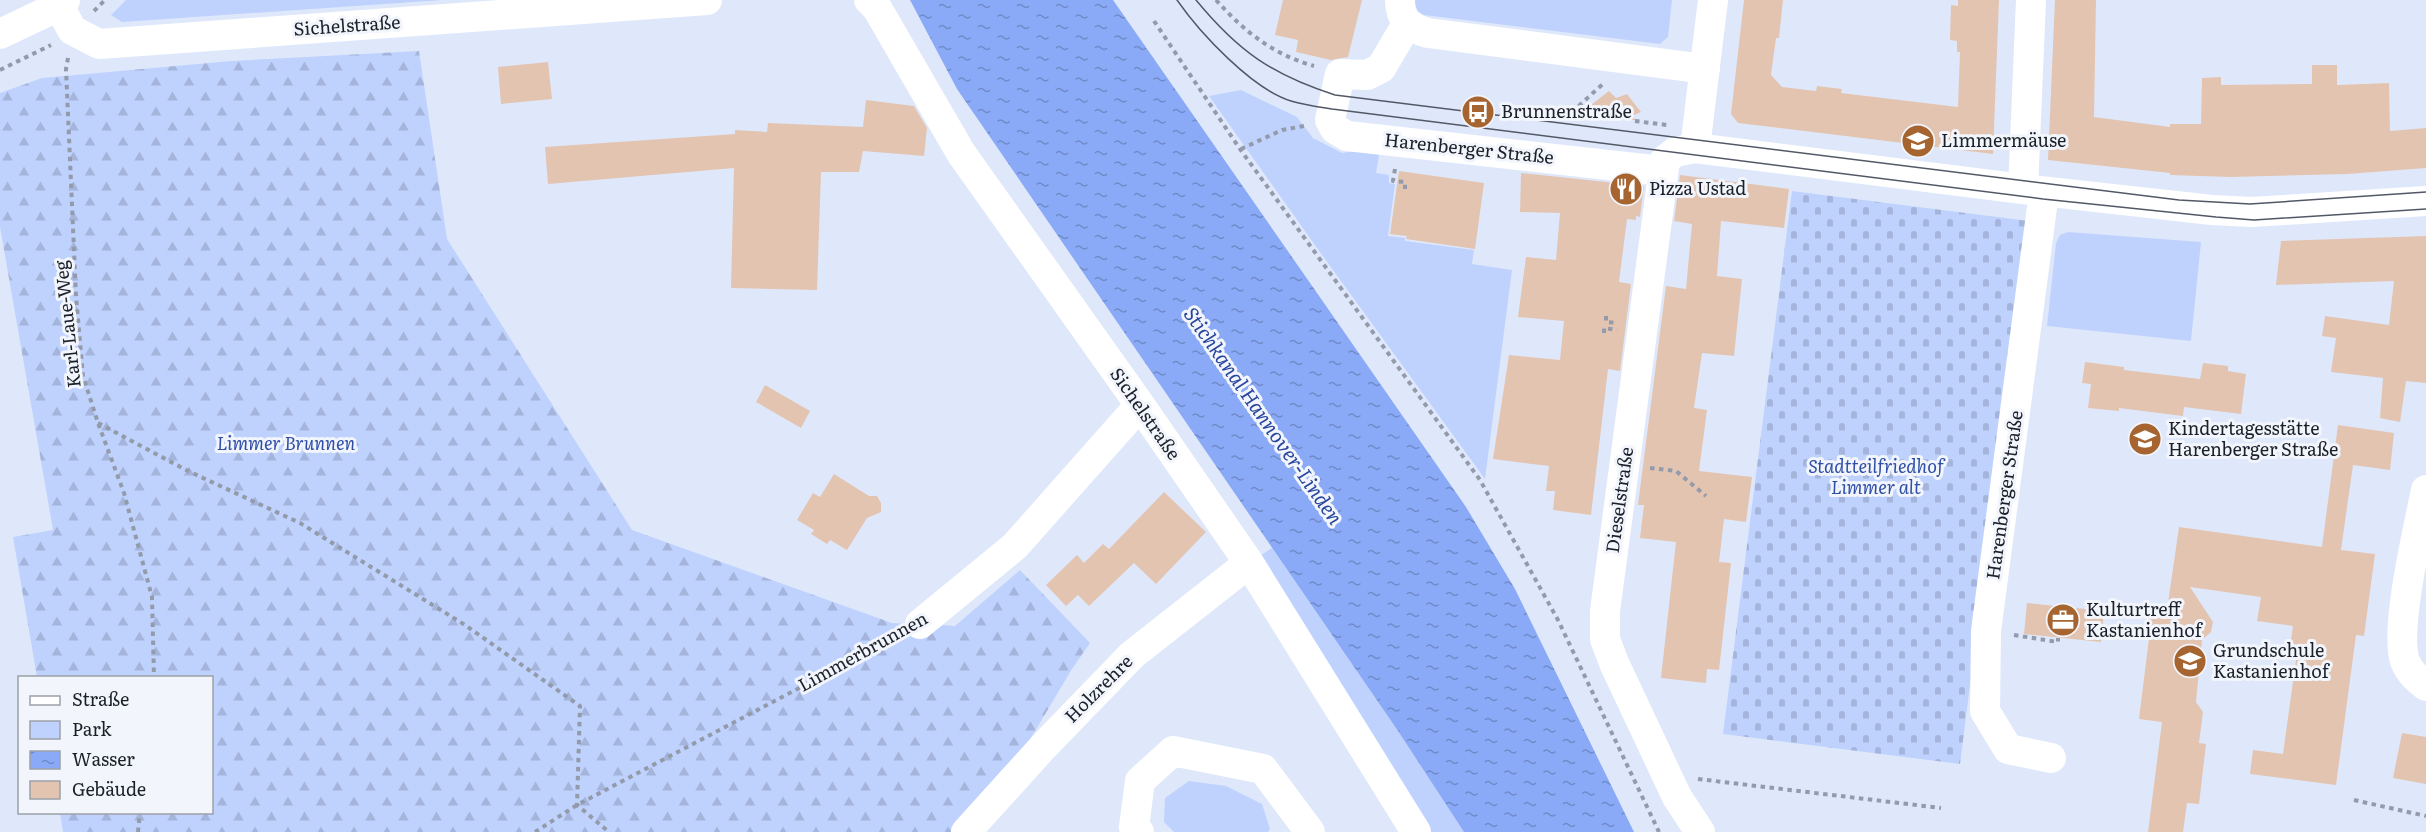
<svg xmlns="http://www.w3.org/2000/svg" width="2426" height="832" font-family="Literata,serif">
<style>
.green{fill:#bfd2fe}
.forest{fill:url(#forest-firs)}
.cemetery{fill:url(#cemetery-stones)}
.water{fill:url(#water-ripples)}
.building{fill:#e3c4b0}
.lines{fill:none;stroke-linecap:round;stroke-linejoin:round}
.path{stroke:#939bab;stroke-width:4;stroke-dasharray:4.5 4.5;stroke-linecap:butt}
.minor{stroke:#fff;stroke-width:30}
.tram{stroke:#525865;stroke-width:1.5}
.labels{text-anchor:middle;stroke-width:6;stroke-linejoin:round;paint-order:stroke}
.street-label{font-size:18px;fill:#1b202b;stroke:#f2f5fb}
.poi-label{font-size:18px;fill:#1b202b;stroke:#f2f5fb;text-anchor:start}
.park-label{font-size:18px;font-style:italic;fill:#2f4ea7;stroke:#f2f5fb}
.water-label{font-size:20px;font-style:italic;fill:#28469e;stroke:#f2f5fb}
</style>
<defs>
<pattern id="forest-firs" width="22" height="20" patternUnits="userSpaceOnUse" patternTransform="scale(1.5)"><rect width="22" height="20" fill="#bfd2fe"/><path d="M5 1l3.5 6h-7zM16 11l3.5 6h-7z" fill="#a4b4da"/></pattern>
<pattern id="cemetery-stones" width="16" height="16" patternUnits="userSpaceOnUse" patternTransform="scale(1.5)"><rect width="16" height="16" fill="#bfd2fe"/><path d="M2 7V4a2 2 0 0 1 4 0v3zM10 15v-3a2 2 0 0 1 4 0v3z" fill="#a4b4da"/></pattern>
<pattern id="water-ripples" width="26" height="14" patternUnits="userSpaceOnUse" patternTransform="scale(1.5)"><rect width="26" height="14" fill="#8aaaf7"/><path d="M2 4q2-2 4 0t4 0M15 11q2-2 4 0t4 0" fill="none" stroke="#708ac8"/></pattern>
</defs>
<rect width="100%" height="100%" fill="#dfe8fb"/>
<path class="green" d="M126,0H443L122,22L111,15Z
M1413,0H1672L1668,37L1660,44L1424,15L1417,11Z
M1241,90L1297,117L1313,138L1342,153L1373,148L1380,149L1376,173L1389,175V183L1395,184L1388,236L1405,238V241L1474,250L1472,264L1512,270L1485,479L1317,248L1209,96Z
M2068,232L2201,242L2191,341L2047,326L2056,243L2060,235Z
M1272,548L1398,731L1464,832H1416L1249,563Z
M1189,781L1226,786L1262,804L1270,829L1268,832H1174L1164,822L1165,798Z"/>
<path class="forest" d="M419,51L447,239L632,530L892,623L955,626L1020,570L1090,643L1072,669L1016,763L959,832H63L60,813L212,812V678L37,677L13,537L53,530L0,227V93L42,78L231,61Z"/>
<path class="cemetery" d="M1792,191L2029,221L1960,764L1723,734Z"/>
<path class="water" d="M910,0H1113L1466,507L1515,589L1634,832H1464L1398,731L957,89Z"/>
<path class="building" d="M1283,0H1362L1348,57L1331,60L1296,52L1298,40L1275,35Z
M1744,0H1783L1779,38H1776L1771,75L1782,87L1816,91L1817,86L1842,89L1841,93L1958,107L1960,52H1957V41L1950,40L1951,5L1958,6V0H1999L1993,154L1738,123L1731,114Z
M2055,0H2096L2094,117L2170,127V124H2201L2202,78L2221,77V85L2312,84V65H2337V85L2389,83L2390,131L2426,128V168L2347,174L2231,177L2170,175V173L2048,160Z
M548,62L552,99L501,104L498,67Z
M1609,91L1616,98L1627,94L1641,112L1632,116L1636,120L1570,118L1590,109L1587,108Z
M866,100L914,106L927,128L924,156L863,151L859,172H821L817,290L731,288L734,168L548,184L545,147L735,134V130L767,132L768,123L863,127Z
M1399,171L1484,183L1475,249L1406,239L1407,236L1390,234Z
M1521,173L1644,186L1640,217L1636,216V220L1627,219L1619,282L1631,284L1620,371L1608,369L1591,515L1553,510L1555,491H1546L1549,466L1493,459L1509,355L1560,360L1564,321L1518,317L1526,257L1556,260L1560,213L1520,212Z
M1680,175L1789,189L1784,228L1721,221L1717,276L1742,279L1734,356L1702,353L1694,408L1707,410L1699,471L1752,477L1746,522L1724,519L1719,562L1731,563L1719,670L1707,669L1706,683L1661,678L1676,542L1640,538L1644,505H1638L1666,286L1686,289L1692,224L1674,221Z
M2426,236V383L2406,381L2400,422L2380,418L2383,378L2331,372L2336,338L2322,336L2325,316L2389,325L2394,281L2276,285L2281,241Z
M2085,362L2124,367V370L2200,379L2203,363L2228,366V371L2246,374L2241,414L2184,407L2183,416L2119,408V411L2088,408L2091,384L2082,383Z
M765,385L810,411L801,428L756,402Z
M2338,425L2394,433L2390,470L2353,465L2341,550L2375,554L2364,636L2356,635L2336,785L2250,774L2253,750L2283,754L2296,660L2288,659L2293,626L2257,621L2261,597L2190,587L2213,622L2211,632L2202,640L2196,702L2203,712L2199,743L2206,744L2199,804L2187,803L2183,832H2148L2162,722L2139,719L2150,630L2146,629L2149,609L2167,610L2179,527L2322,547Z
M834,474L869,496H877L881,503V512L867,518L847,550L830,540L827,544L811,534L814,530L797,520L813,493L820,497Z
M1164,492L1206,532L1156,584L1134,563L1089,606L1078,595L1066,606L1046,585L1077,555L1084,563L1103,544L1109,549Z
M2027,603L2104,611L2101,642L2024,634Z
M2402,733L2426,737V784L2393,778Z"/>
<g class="lines">
<path class="path" d="M1216,0C1245,32 1272,54 1314,66
M94,11L105,0
M1154,21L1240,149L1480,480L1558,620L1659,832
M68,58L66,69L76,296L83,376L98,423L124,493L152,597L154,678
M0,70L51,45
M1572,112L1604,83
M1635,121L1667,125
M1241,149L1282,130L1304,126
M1395,169L1393,181L1405,182V189
M1606,316V322L1618,323
M1604,333V328L1617,330
M98,423L188,471L300,523L465,625L580,706L577,805L609,832
M1650,468L1676,471L1706,496
M2014,635L2058,642V638
M1698,779L1941,808
M2354,800L2426,816
M138,832L140,812
M535,832L577,805L898,636"/>
<path class="minor" d="M56,0L72,30L99,44L707,0
M869,0L877,8L961,153L1140,405L1249,563L1416,832
M1400,0C1400,19 1409,28 1428,33L1705,69
M1407,24L1381,68L1367,75L1340,74L1330,120L1335,129L1347,136L1662,171
M0,34L59,6L65,0
M1695,148L1713,0
M2023,189L2031,0
M2044,192L1986,631L1985,711L2008,749L2051,758
M2426,490C2419,525 2394,630 2405,661C2409,672 2417,679 2426,686
M920,624L1015,546L1140,405
M966,832L1043,747L1132,655L1249,563
M1139,832L1134,827L1140,781L1173,751L1263,769L1310,832
M1700,832L1677,797L1614,663L1605,639V611L1665,160L1675,152L1695,148L2023,189L2212,210L2252,212L2426,201"/>
<path class="tram" d="M1177,0C1200,33 1252,89 1291,101C1304,105 1319,107 1332,109L2043,199L2216,217L2254,220L2426,209
M1196,0C1238,51 1272,75 1335,95L2179,200L2250,204L2426,192"/>
</g>
<defs>
<symbol id="bus-disc" viewBox="-11 -11 22 22"><circle r="9.5" fill="#a66431" stroke="#f2f5fb"/><path d="M-5-6H5V4H4V6H2V4H-2V6H-4V4H-5ZM-3.5-4V0h7V-4ZM-3.5 1.2v1.5H-2V1.2ZM2 1.2v1.5H3.5V1.2Z" fill="#fff"/></symbol>
<symbol id="school-disc" viewBox="-11 -11 22 22"><circle r="9.5" fill="#a66431" stroke="#f2f5fb"/><path d="M0-5L7-2L0 1L-7-2ZM-4 1L0 2.5L4 1V4Q0 6-4 4Z" fill="#fff"/></symbol>
<symbol id="restaurant-disc" viewBox="-11 -11 22 22"><circle r="9.5" fill="#a66431" stroke="#f2f5fb"/><path d="M-5-6h1v4h1v-4h1v4h1v-4h1v5L-1.5 .5V6h-2V.5L-5-1ZM5-6V6H3V1.5H1.5Q1.5-4 5-6Z" fill="#fff"/></symbol>
<symbol id="office-disc" viewBox="-11 -11 22 22"><circle r="9.5" fill="#a66431" stroke="#f2f5fb"/><path d="M-6-3h4V-5.5h4V-3h4V5H-6ZM-1-4.5V-3h2v-1.5ZM-6 0V1H6V0Z" fill="#fff"/></symbol>
</defs>
<g fill-rule="evenodd">
<use href="#bus-disc" x="1459" y="93" width="38" height="38"/>
<use href="#school-disc" x="1899" y="122" width="38" height="38"/>
<use href="#restaurant-disc" x="1607" y="170" width="38" height="38"/>
<use href="#school-disc" x="2126" y="420" width="38" height="38"/>
<use href="#office-disc" x="2044" y="601" width="38" height="38"/>
<use href="#school-disc" x="2171" y="642" width="38" height="38"/>
</g>
<g class="labels">
<g class="street-label">
<text transform="translate(347 26) rotate(-4)" y="6">Sichelstraße</text>
<text transform="translate(1469 149) rotate(6)" y="6">Harenberger Straße</text>
<text transform="translate(68 324) rotate(-96)" y="6">Karl-Laue-Weg</text>
<text transform="translate(1145 414) rotate(55)" y="6">Sichelstraße</text>
<text transform="translate(2005 495) rotate(-82)" y="6">Harenberger Straße</text>
<text transform="translate(1620 500) rotate(-82)" y="6">Dieselstraße</text>
<text transform="translate(863 652) rotate(-29)" y="6">Limmerbrunnen</text>
<text transform="translate(1099 689) rotate(-45)" y="6">Holzrehre</text>
</g>
<g class="poi-label">
<text x="1501" y="118">Brunnenstraße</text>
<text x="1941" y="147">Limmermäuse</text>
<text x="1649" y="195">Pizza Ustad</text>
<text x="2168" y="435">Kindertagesstätte<tspan x="2168" dy="21">Harenberger Straße</tspan></text>
<text x="2086" y="616">Kulturtreff<tspan x="2086" dy="21">Kastanienhof</tspan></text>
<text x="2213" y="657">Grundschule<tspan x="2213" dy="21">Kastanienhof</tspan></text>
</g>
<g class="park-label">
<text x="286" y="450">Limmer Brunnen</text>
<text x="1876" y="473">Stadtteilfriedhof<tspan x="1876" dy="21">Limmer alt</tspan></text>
</g>
<g class="water-label">
<text transform="translate(1263 416) rotate(55)" y="7">Stichkanal Hannover-Linden</text>
</g>
</g>
<rect x="18" y="676" width="195" height="138" fill="#f2f5fb" stroke="#9ca0a8" stroke-width="1.5"/>
<rect x="30" y="696" width="30" height="9" fill="#ffffff" stroke="#9ca0a8" stroke-width="1.5"/>
<text x="72" y="706" font-size="18" fill="#1b202b">Straße</text>
<rect x="30" y="721" width="30" height="18" fill="#bfd2fe" stroke="#9ca0a8" stroke-width="1.5"/>
<text x="72" y="736" font-size="18" fill="#1b202b">Park</text>
<rect x="30" y="751" width="30" height="18" fill="url(#water-ripples)" stroke="#9ca0a8" stroke-width="1.5"/>
<text x="72" y="766" font-size="18" fill="#1b202b">Wasser</text>
<rect x="30" y="781" width="30" height="18" fill="#e3c4b0" stroke="#9ca0a8" stroke-width="1.5"/>
<text x="72" y="796" font-size="18" fill="#1b202b">Gebäude</text>
</svg>
